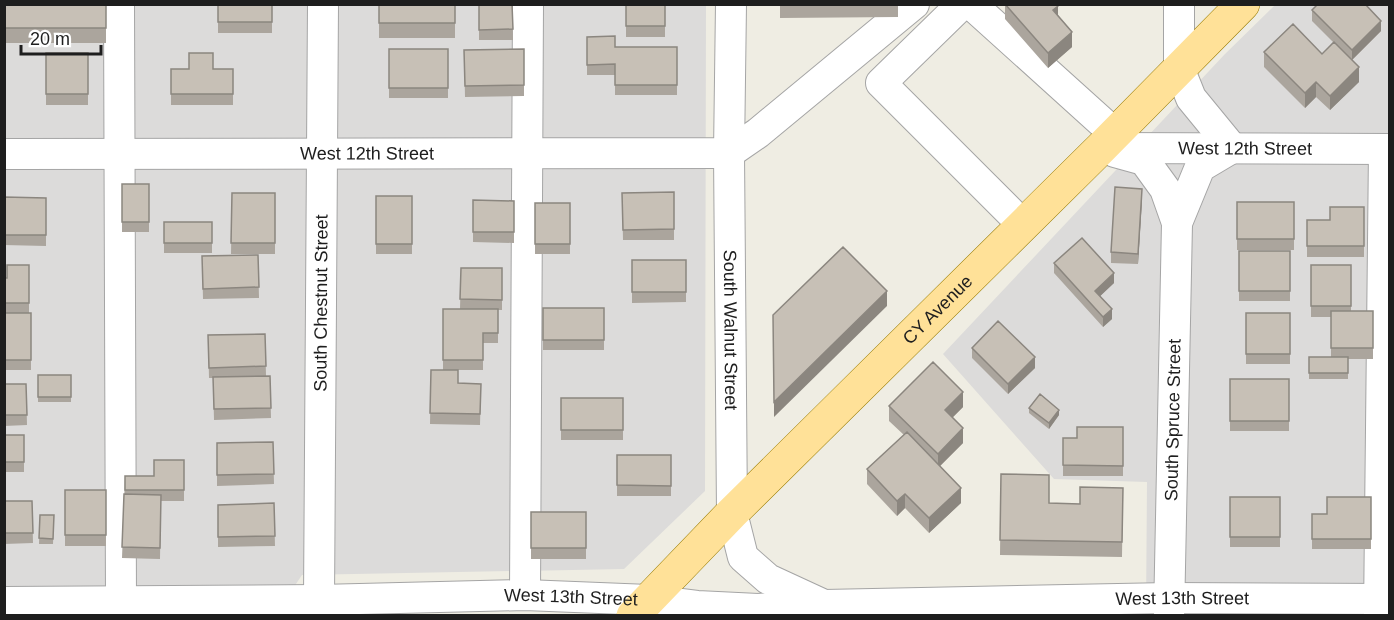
<svg xmlns="http://www.w3.org/2000/svg" width="1394" height="620" font-family="Arial,sans-serif">
<style>
.residential{fill:#dcdbda}
.lines{fill:none;stroke-linecap:round;stroke-linejoin:round}
.minor-casing{stroke:#a5a5a5;stroke-width:32}
.major-casing{stroke:#977b00;stroke-width:34}
.minor{stroke:#fff;stroke-width:30}
.major{stroke:#ffe198;stroke-width:33}
.wall{fill:#aba59d}
.shaded-wall{fill:#8b867f}
.building{fill:#c7c0b6;stroke:#8b867f;stroke-width:1.5}
.labels{text-anchor:middle;stroke-width:4.5;stroke-linejoin:round;paint-order:stroke}
.street-label{font-size:18px;fill:#1e1e1e;stroke:#fff}
</style>
<rect width="100%" height="100%" fill="#efede3"/>
<path class="residential" d="M4,5H706L705,491L624,569L302,575L275,615H5Z
M1275,5H1389V615L778,616L1146,612L1147,482L1054,479L943,354L1225,54Z"/>
<g class="lines">
<defs>
<g id="minor">
<path d="M119,4L121,601"/>
<path id="s1" d="M731,4L729,153L732,513L743,557L768,579L820,603"/>
<path d="M962,4L881,83L1023,225"/>
<path d="M971,4L1115,134"/>
<path id="s2" d="M1101,148L1390,149"/>
<path d="M1115,152L1144,160L1165,189L1177,223"/>
<path id="s3" d="M4,154L729,153L758,133L914,4"/>
<path d="M525,595L528,4"/>
<path id="s4" d="M4,602L319,600L525,595L649,600L697,606L758,609L824,605L1169,598L1390,599"/>
<path id="s5" d="M306,614L319,600L323,4"/>
<path id="s6" d="M1169,616L1177,223L1200,167L1232,148L1191,98L1179,68V4"/>
<path d="M1379,616L1384,149"/>
</g>
<g id="major">
<path id="s7" d="M633,616L732,513L1101,148L1243,4"/>
</g>
</defs>
<use href="#minor" class="minor-casing"/>
<use href="#major" class="major-casing"/>
<use href="#minor" class="minor"/>
<use href="#major" class="major"/>
</g>
<path class="wall" d="M4,4H106V43H4Z
M218,4H272V33H218Z
M379,4H455V38H379Z
M479,4H512L513,40H479Z
M626,4H665V37H626Z
M780,4H898V17L780,18Z
M1005,4H1060L1058,6V15L1072,47L1048,68L1005,19Z
M1312,10L1381,31L1352,60L1359,82L1330,110L1316,97L1305,108L1264,67V52L1322,54L1333,42L1312,21Z
M587,37L615,47H677V95H615V75H587Z
M389,49H448V98H389Z
M524,49V96L465,97L464,50Z
M46,53H88V105H46Z
M171,69H233V105H171Z
M122,184H149V232H122Z
M674,192V240H623L622,193Z
M232,193H275V254H231Z
M376,196H412V254H376Z
M4,197L46,198V246L4,245Z
M1142,199L1138,264L1111,263V252Z
M473,200L514,201V243L473,242Z
M1237,202H1294V250H1237Z
M535,203H570V254H535Z
M1364,207V257H1307V220H1330Z
M164,222H212V253H164Z
M1239,251H1290V301H1239Z
M258,255L259,298L203,299L202,256Z
M632,260H686V302L632,303Z
M1054,263L1114,283L1100,296L1112,319L1103,327L1054,273Z
M29,265V313H31V370H4V278H7Z
M1311,265H1351V311H1373V359H1348V379H1309V357H1331V317H1311Z
M461,268H502V310H498V343H483V370H445L458,383L481,384L480,425L430,424L431,370H443V309H460Z
M543,308H604V350H543Z
M1246,313H1290V364H1246Z
M265,334L266,376H270L271,418L214,420L213,378H209L208,335Z
M972,348L1035,368L1008,394L972,358Z
M38,375H71V402H38Z
M1230,379H1289V431H1230Z
M4,384H26L27,425L4,426Z
M561,398H623V440H561Z
M889,406L963,407L952,418L963,443L940,466L961,503L929,533L905,508L897,516L867,484V469L904,435L889,421Z
M1029,408L1059,415L1049,429L1029,413Z
M1123,427V476H1063V438H1077Z
M4,435H24V472H4Z
M273,442L274,484L217,486V443Z
M617,455H671V496H617Z
M184,460V501H161L160,559L122,558L125,476H154Z
M1001,474L1049,503L1080,504L1123,488L1122,557L1000,555Z
M65,490H106V546H65Z
M1230,497H1280V547H1230Z
M1371,497V549H1312V514H1327Z
M4,501H32L33,543L4,544Z
M274,503L275,546L218,547V505Z
M531,512H586V559H531Z
M40,515H54L53,544H39Z"/>
<path class="shaded-wall" d="M1057,4H1060L1058,6V21L1053,10L1057,6Z
M1381,21V31L1352,60V50Z
M1072,32V47L1048,68V53Z
M1359,67V82L1330,110V96Z
M1316,82V97L1305,108V93Z
M1142,189V199L1138,264V254Z
M1114,273V283L1095,301V291Z
M887,291V306L774,417V402Z
M1112,309V319L1103,327V317Z
M1035,357V368L1008,394V384Z
M963,392V407L945,425V410Z
M1059,410V415L1049,429V423Z
M963,428V443L938,468V454Z
M961,488V503L929,533V518Z
M905,494V508L897,516V501Z"/>
<path class="building" d="M4,4H106V28H4Z
M218,4H272V22H218Z
M379,4H455V23H379Z
M479,4H512L513,29L479,30Z
M626,4H665V26H626Z
M1005,4H1056L1058,6L1053,10L1072,32L1048,53Z
M1318,4H1365L1381,21L1352,50L1312,10Z
M1293,24L1322,54L1334,42L1359,67L1330,96L1316,82L1305,93L1264,52Z
M615,36V47H677V85H615V64L587,65V37Z
M389,49H448V88H389Z
M524,49V85L465,86L464,50Z
M46,53H88V94H46Z
M189,53H213V69H233V94H171V69H189Z
M122,184H149V222H122Z
M1115,187L1142,189L1138,254L1111,252Z
M674,192V229L623,230L622,193Z
M232,193H275V243H231Z
M376,196H412V244H376Z
M4,197L46,198V235H4Z
M473,200L514,201V232H473Z
M1237,202H1294V239H1237Z
M535,203H570V244H535Z
M1330,207H1364V246H1307V220H1330Z
M164,222H212V243H164Z
M1082,238L1114,273L1095,291L1112,309L1103,317L1054,263Z
M843,247L887,291L774,402L773,315Z
M1239,251H1290V291H1239Z
M258,255L259,287L203,289L202,256Z
M632,260H686V292H632Z
M7,265H29V303H4V278H7Z
M1311,265H1351V306H1311Z
M461,268H502V300L460,299Z
M543,308H604V340H543Z
M443,309H498V333H483V360H443Z
M1331,311H1373V348H1331Z
M4,313H31V360H4Z
M1246,313H1290V354H1246Z
M998,321L1035,357L1008,384L972,348Z
M265,334L266,366L209,368L208,335Z
M1309,357H1348V373H1309Z
M933,362L963,392L945,410L963,428L938,454L889,406Z
M431,370H458V383L481,384L480,414L430,413Z
M38,375H71V397H38Z
M270,376L271,408L214,409L213,377Z
M1230,379H1289V421H1230Z
M4,384H26L27,415H4Z
M1040,394L1059,410L1049,423L1029,408Z
M561,398H623V430H561Z
M1077,427H1123V466L1063,465V438H1077Z
M907,432L961,488L929,518L905,494L897,501L867,469Z
M4,435H24V462H4Z
M273,442L274,474L217,475V443Z
M617,455H671V486L617,485Z
M154,460H184V490H125V476H154Z
M1001,474L1049,475V503L1080,504V487L1123,488L1122,542L1000,540Z
M65,490H106V535H65Z
M124,494L161,495L160,548L122,547Z
M1230,497H1280V537H1230Z
M1327,497H1371V539H1312V514H1327Z
M4,501H32L33,533H4Z
M274,503L275,536L218,537V505Z
M531,512H586V548H531Z
M40,515H54L53,539L39,538Z"/>
<g class="labels">
<g class="street-label">
<text dy="6" stroke="none"><textPath href="#s2" startOffset="144">West 12th Street</textPath></text>
<text dy="6" stroke="none"><textPath href="#s3" startOffset="363">West 12th Street</textPath></text>
<text dy="6" stroke="none"><textPath href="#s5" startOffset="316">South Chestnut Street</textPath></text>
<text dy="6" stroke="none"><textPath href="#s7" startOffset="432">CY Avenue</textPath></text>
<text dy="6" stroke="none"><textPath href="#s1" startOffset="326">South Walnut Street</textPath></text>
<text dy="6" stroke="none"><textPath href="#s6" startOffset="196">South Spruce Street</textPath></text>
<text dy="6" stroke="none"><textPath href="#s4" startOffset="567">West 13th Street</textPath></text>
<text dy="6" stroke="none"><textPath href="#s4" startOffset="1179">West 13th Street</textPath></text>
</g>
</g>
<rect width="1394" height="620" fill="none" stroke="#1e1e1e" stroke-width="12"/>
<path d="M21 45v9h80v-9" fill="none" stroke="#1e1e1e" stroke-width="3"/>
<text x="30" y="45" font-size="18" fill="#1e1e1e" stroke="#ffffff" stroke-width="4.5" paint-order="stroke">20 m</text>
</svg>
